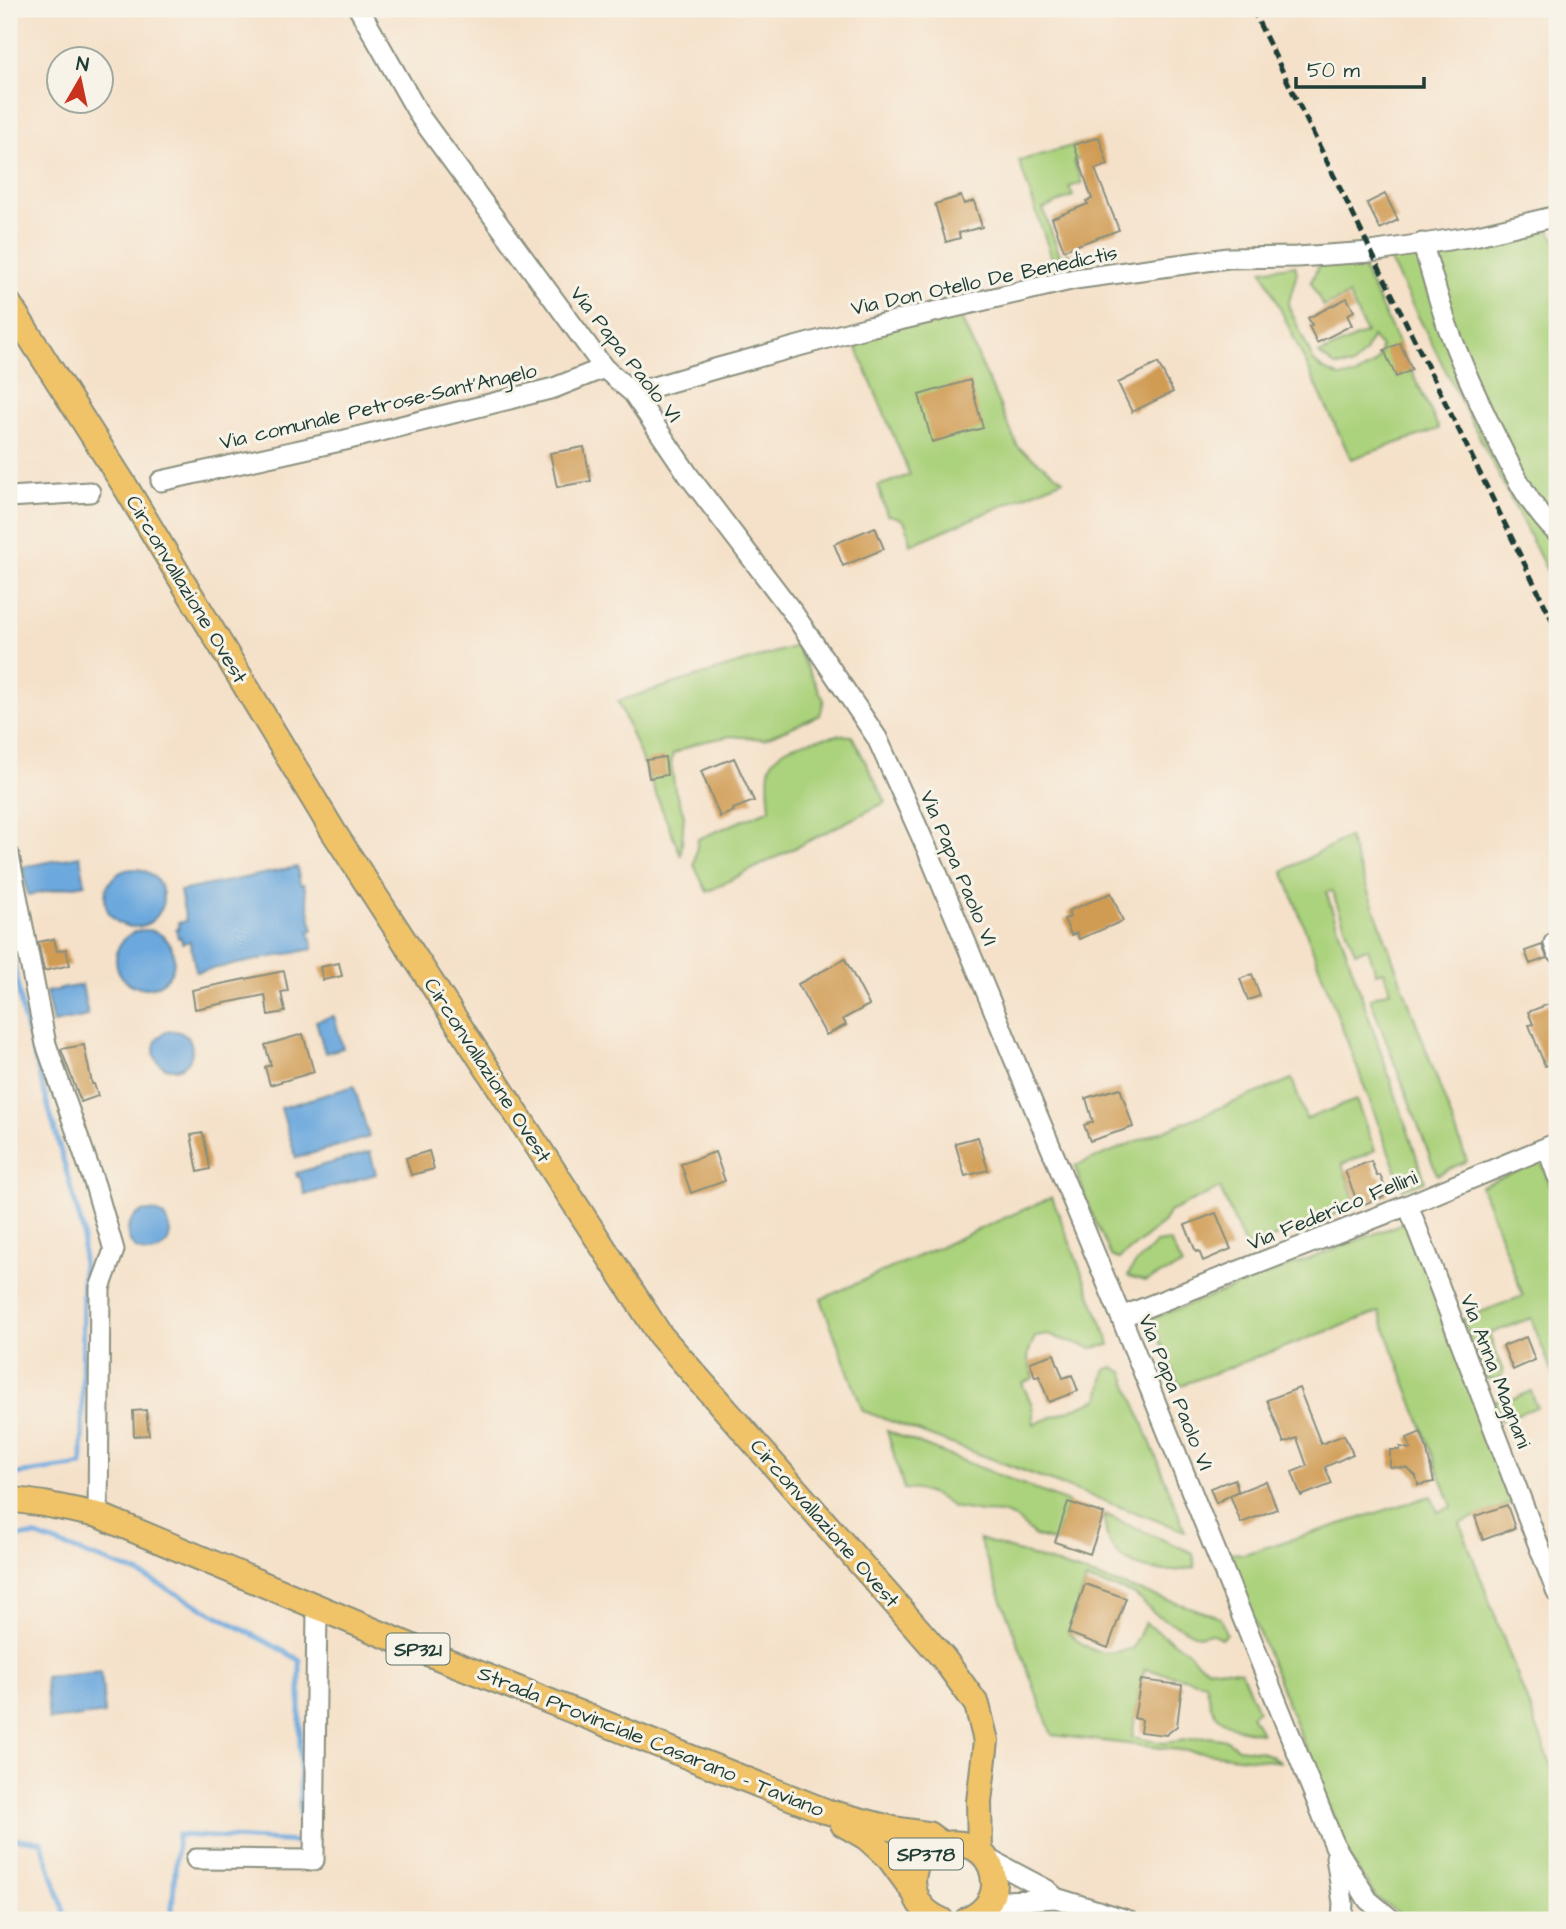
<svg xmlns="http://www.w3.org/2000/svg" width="1566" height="1929" font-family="'Architects Daughter',sans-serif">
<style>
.green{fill:#abd27c;stroke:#658858;stroke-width:2}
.water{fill:#6ca8dd;stroke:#467288;stroke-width:2}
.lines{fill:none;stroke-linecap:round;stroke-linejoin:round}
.stream{stroke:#6ca8dd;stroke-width:5}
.building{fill:#d09b53}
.minor-casing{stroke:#8a8f7e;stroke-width:23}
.major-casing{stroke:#8a8f7e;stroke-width:28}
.minor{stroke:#fff;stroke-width:19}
.major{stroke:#f0c369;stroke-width:24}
.rail{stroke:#1f3d34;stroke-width:5;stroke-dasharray:10 5;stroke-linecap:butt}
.labels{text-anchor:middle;stroke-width:6;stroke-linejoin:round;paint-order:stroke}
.shield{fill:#f7f3e8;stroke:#60746a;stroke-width:2}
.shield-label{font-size:19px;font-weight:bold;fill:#1f3d34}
.street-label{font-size:21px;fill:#1f3d34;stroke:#f7f3e8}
</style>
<rect width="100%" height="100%" fill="#f7f3e8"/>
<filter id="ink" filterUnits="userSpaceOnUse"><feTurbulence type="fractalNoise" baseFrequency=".0143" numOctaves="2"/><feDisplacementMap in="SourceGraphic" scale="14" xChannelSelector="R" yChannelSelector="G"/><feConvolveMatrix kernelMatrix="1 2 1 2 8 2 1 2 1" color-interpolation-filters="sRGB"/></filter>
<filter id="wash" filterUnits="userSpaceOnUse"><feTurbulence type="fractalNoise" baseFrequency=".00686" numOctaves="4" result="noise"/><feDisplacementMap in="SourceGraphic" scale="28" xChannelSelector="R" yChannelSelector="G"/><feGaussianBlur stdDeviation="1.57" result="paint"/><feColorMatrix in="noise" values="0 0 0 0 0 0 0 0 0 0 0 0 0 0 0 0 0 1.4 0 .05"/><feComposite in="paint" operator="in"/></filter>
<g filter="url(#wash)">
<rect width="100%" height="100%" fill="#f5e1c9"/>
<path class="green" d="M1085,142V157L1074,161L1082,183L1069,187L1073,196L1043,209L1060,256L1069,254L1075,269L1057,273L1019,161Z
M1547,227L1557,242V590L1387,255L1432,253Z
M1360,262L1439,429L1351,459L1262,270L1295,265L1297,273L1288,305L1313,360L1322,369L1340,377L1355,376L1374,364L1380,355L1381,347L1372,337L1365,352L1353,366H1335L1319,354L1366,333L1349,295L1323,307L1311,282L1319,265Z
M960,316L1018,447L1063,480L910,545C907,525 909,518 887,515L878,486L910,475L852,337L934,318L942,321Z
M796,646L824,700L820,715L764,739L731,736L697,743L673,754L671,765L675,790L684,815L681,856L618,701Z
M838,735L852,736L886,802L707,892L694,865L698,839L770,809C769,797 767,783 769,771C774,743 815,740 838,735Z
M1348,837L1467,1161L1437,1175L1370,998L1390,991L1384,971L1376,973L1368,948L1355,952L1332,891L1326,892L1425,1181L1403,1189L1283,871Z
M1292,1079L1306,1119L1356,1100L1375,1150L1367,1154L1342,1164L1356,1206L1246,1248L1220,1188L1169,1212L1164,1222L1119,1259L1111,1256L1087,1203L1075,1166Z
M1541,1161L1557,1203V1386L1531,1318L1489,1334L1503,1372L1501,1377L1494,1380L1485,1378L1462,1319L1523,1296L1481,1186Z
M1052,1197L1110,1345L1092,1348L1047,1335L1035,1337C1026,1355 1026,1359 1034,1378L1022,1383L1032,1405L1034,1424L1099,1399L1105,1370L1113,1367L1123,1372L1185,1531L863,1411L821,1299Z
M1408,1221L1515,1502L1460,1523L1557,1781V1920H1408L1376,1897L1353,1863L1341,1836L1230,1561V1553L1244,1554L1431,1496L1438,1512L1452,1507L1379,1312L1179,1386L1151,1319Z
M1170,1241L1182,1266L1145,1281L1128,1276C1132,1263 1148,1254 1156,1243Z
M1531,1391L1537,1407L1501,1420L1494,1401L1501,1398H1514Z
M887,1431L1068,1502L1055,1542L1035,1536L1016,1519L1003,1513L981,1512L953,1507L938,1497L919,1490L904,1489Z
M1104,1514L1193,1553L1195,1567C1165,1575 1126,1572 1109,1542C1105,1534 1105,1523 1104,1514Z
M979,1539L1220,1617L1226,1634L1221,1638L1211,1633L1198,1636L1156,1615L1134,1594L1086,1580L1068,1633C1092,1653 1102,1657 1133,1648L1145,1623L1189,1652L1197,1662L1208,1668L1241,1671L1258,1710L1251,1715L1261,1733C1242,1731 1219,1726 1211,1706C1209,1699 1207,1691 1205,1683L1145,1669L1141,1680L1132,1737L1163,1743L1208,1737L1227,1740L1238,1748L1261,1751L1281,1762L1052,1735Z"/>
<path class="water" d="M80,856L85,884L28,895L22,867Z
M297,867L300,884H304L313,930L309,931L313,949L196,972L190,941L182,943L181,937L178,938L176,929L179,928L178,923L186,921L180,891Z
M105 898a29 29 0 1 1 58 0a29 29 0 1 1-58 0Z
M116 959a29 29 0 1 1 58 0a29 29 0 1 1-58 0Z
M82,985L88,1016L53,1023L46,992Z
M334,1016L343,1048L325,1053L316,1021Z
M154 1050a19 19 0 1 1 38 0a19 19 0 1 1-38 0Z
M354,1086L369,1137L296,1158L281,1108Z
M370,1152L376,1174L305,1195L300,1177H297L296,1173Z
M128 1232a21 21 0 1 1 42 0a21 21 0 1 1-42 0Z
M101,1672L105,1714L49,1720L45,1677Z"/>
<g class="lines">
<path class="stream" d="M9,937L23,1016L83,1231L82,1465L9,1475
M9,1536H37L138,1573L300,1660V1842L178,1835L171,1920
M9,1839L41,1841L67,1920"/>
</g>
<g id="blocks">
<path class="building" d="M1099,137L1108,165L1095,169L1119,230L1064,250L1052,218L1088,204L1086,201L1092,199L1074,145Z
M1385,194L1398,220L1380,229L1367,203Z
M961,196L964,204L974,201L982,227L959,233L960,238L946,242L935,204Z
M1347,298L1354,311L1347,315L1352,325L1317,343L1309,326L1312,325L1308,318Z
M1400,343L1412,370L1396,377L1384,350Z
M1158,363L1173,392L1132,412L1118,383Z
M970,380L983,428L932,442L919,395Z
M584,447L591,481L557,487L550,453Z
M875,527L884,549L843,566L834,544Z
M665,757L667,775L649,778L646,760Z
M734,758L754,801L733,809L734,811L720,817L701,771Z
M1111,893L1123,921L1079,939L1077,933L1071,935L1064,919L1070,917L1068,911Z
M54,939L57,951L66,949L70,965L44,971L38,942Z
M1542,945L1547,958L1530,964L1525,951Z
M845,959L869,1005L843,1019L846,1025L826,1035L798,984Z
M339,963L342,976L323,980L320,967Z
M284,971L288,991L281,992L285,1012L268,1015L265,995L195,1009L192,990Z
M1252,974L1260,996L1248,1000L1240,979Z
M1554,1002L1557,1010V1062L1545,1066L1529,1025L1533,1024L1528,1012Z
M303,1034L314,1072L270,1085L265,1067L271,1065L265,1045Z
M84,1045L92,1084H94L98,1096L81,1102L61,1049Z
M1120,1088L1133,1127L1090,1141L1084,1125L1093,1122L1086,1098Z
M203,1133L210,1169L198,1172L191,1135Z
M978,1137L988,1170L965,1176L955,1143Z
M429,1151L434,1169L411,1175L406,1158Z
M715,1152L725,1181L691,1193L681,1164Z
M1371,1161L1377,1176L1380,1175L1388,1195L1359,1206L1345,1171Z
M1216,1213L1231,1249L1203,1261L1199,1251L1196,1252L1185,1225Z
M1526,1337L1535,1360L1513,1370L1503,1346Z
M1054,1354L1063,1378L1072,1375L1078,1391L1049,1402L1039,1376L1035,1377L1030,1362Z
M1299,1388L1321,1444L1344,1435L1353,1454L1325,1467L1332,1484L1301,1496L1292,1472L1307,1466L1297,1438L1284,1443L1267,1400Z
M146,1410L149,1435L134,1436L133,1411Z
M1421,1432L1426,1446L1434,1482L1418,1485L1416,1476L1407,1468L1390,1467V1450H1400V1447L1411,1449L1407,1438Z
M1235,1479L1238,1491L1216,1503L1210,1488Z
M1266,1481L1277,1509L1241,1523L1230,1495Z
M1068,1502L1104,1514L1090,1554L1055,1542Z
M1507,1505L1515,1528L1483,1540L1475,1516Z
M1085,1584L1126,1598L1108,1648L1068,1633Z
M1141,1680L1182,1685L1177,1726L1166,1735L1140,1732L1142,1720L1134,1718Z"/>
</g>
</g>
<g filter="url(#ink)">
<use href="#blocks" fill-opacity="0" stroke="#8a8f7e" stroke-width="2"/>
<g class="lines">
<defs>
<path id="minor" d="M359,9L421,118L604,368L633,393L689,476L794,614L877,738L928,851L1121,1317L1335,1846L1368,1900L1392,1920
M1422,243C1431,270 1438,298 1447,325C1462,366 1480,405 1499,443C1515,476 1531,508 1557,533
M633,393L718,368L865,328L1075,279L1228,258L1297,257L1371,252L1474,236L1557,216
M161,481L345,440L554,388L604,368
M9,497L90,492
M9,855L46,1044L95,1185L114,1250L100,1288L98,1515
M1554,943L1557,952
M1547,1147L1557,1175
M1408,1205L1557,1593
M1121,1317L1408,1205L1557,1143
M985,1857L1047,1890L1056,1898L1127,1920
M1336,1857L1343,1903L1342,1920
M196,1859L314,1860L317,1607
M989,1902L1056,1898"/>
<path id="major" d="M9,304L125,486L333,831L660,1335L944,1659L977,1705L986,1741L979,1802L980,1851
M9,1499L44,1504L98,1515L420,1650L825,1811L894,1829L928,1834L942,1844
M843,1824L867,1838L889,1858L916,1895
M941,1920C927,1914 917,1905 914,1889C904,1834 993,1824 994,1884C994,1901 982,1913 967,1920"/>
</defs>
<use href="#minor" class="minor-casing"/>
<use href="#major" class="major-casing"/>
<use href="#minor" class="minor"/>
<use href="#major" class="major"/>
<path class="rail" d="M1252,9L1557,630"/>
</g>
</g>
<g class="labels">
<g class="shield">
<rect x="386.5" y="1633.5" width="63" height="31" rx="5"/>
<rect x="889" y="1838.5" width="74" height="31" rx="5"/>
</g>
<g class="shield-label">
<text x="418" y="1656">SP321</text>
<text x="926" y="1861">SP378</text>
</g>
<g class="street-label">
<text transform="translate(984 280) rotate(-12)" y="7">Via Don Otello De Benedictis</text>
<text transform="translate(626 354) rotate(52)" y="7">Via Papa Paolo VI</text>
<text transform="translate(378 406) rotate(-13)" y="7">Via comunale Petrose-Sant'Angelo</text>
<text transform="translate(187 589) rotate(59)" y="7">Circonvallazione Ovest</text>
<text transform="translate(959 868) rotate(67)" y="7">Via Papa Paolo VI</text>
<text transform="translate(488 1070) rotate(57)" y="7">Circonvallazione Ovest</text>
<text transform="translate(1332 1210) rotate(-22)" y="7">Via Federico Fellini</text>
<text transform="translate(1496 1371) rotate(69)" y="7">Via Anna Magnani</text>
<text transform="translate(1176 1392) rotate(68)" y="7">Via Papa Paolo VI</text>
<text transform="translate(825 1523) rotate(49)" y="7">Circonvallazione Ovest</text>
<text transform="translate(651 1741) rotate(22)" y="7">Strada Provinciale Casarano - Taviano</text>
</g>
</g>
<rect width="1566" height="1929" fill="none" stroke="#f7f3e8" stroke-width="35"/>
<g transform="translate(80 80) rotate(9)"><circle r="33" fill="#f7f3e8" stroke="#a1aaa0" stroke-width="2"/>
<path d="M0-5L12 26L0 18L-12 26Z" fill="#c8321e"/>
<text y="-10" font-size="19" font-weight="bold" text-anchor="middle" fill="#1f3d34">N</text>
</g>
<path d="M1296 77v10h128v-10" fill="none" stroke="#1f3d34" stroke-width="3.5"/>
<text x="1307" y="77" font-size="21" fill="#1f3d34" stroke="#f7f3e8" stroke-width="5" paint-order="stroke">50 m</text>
</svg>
